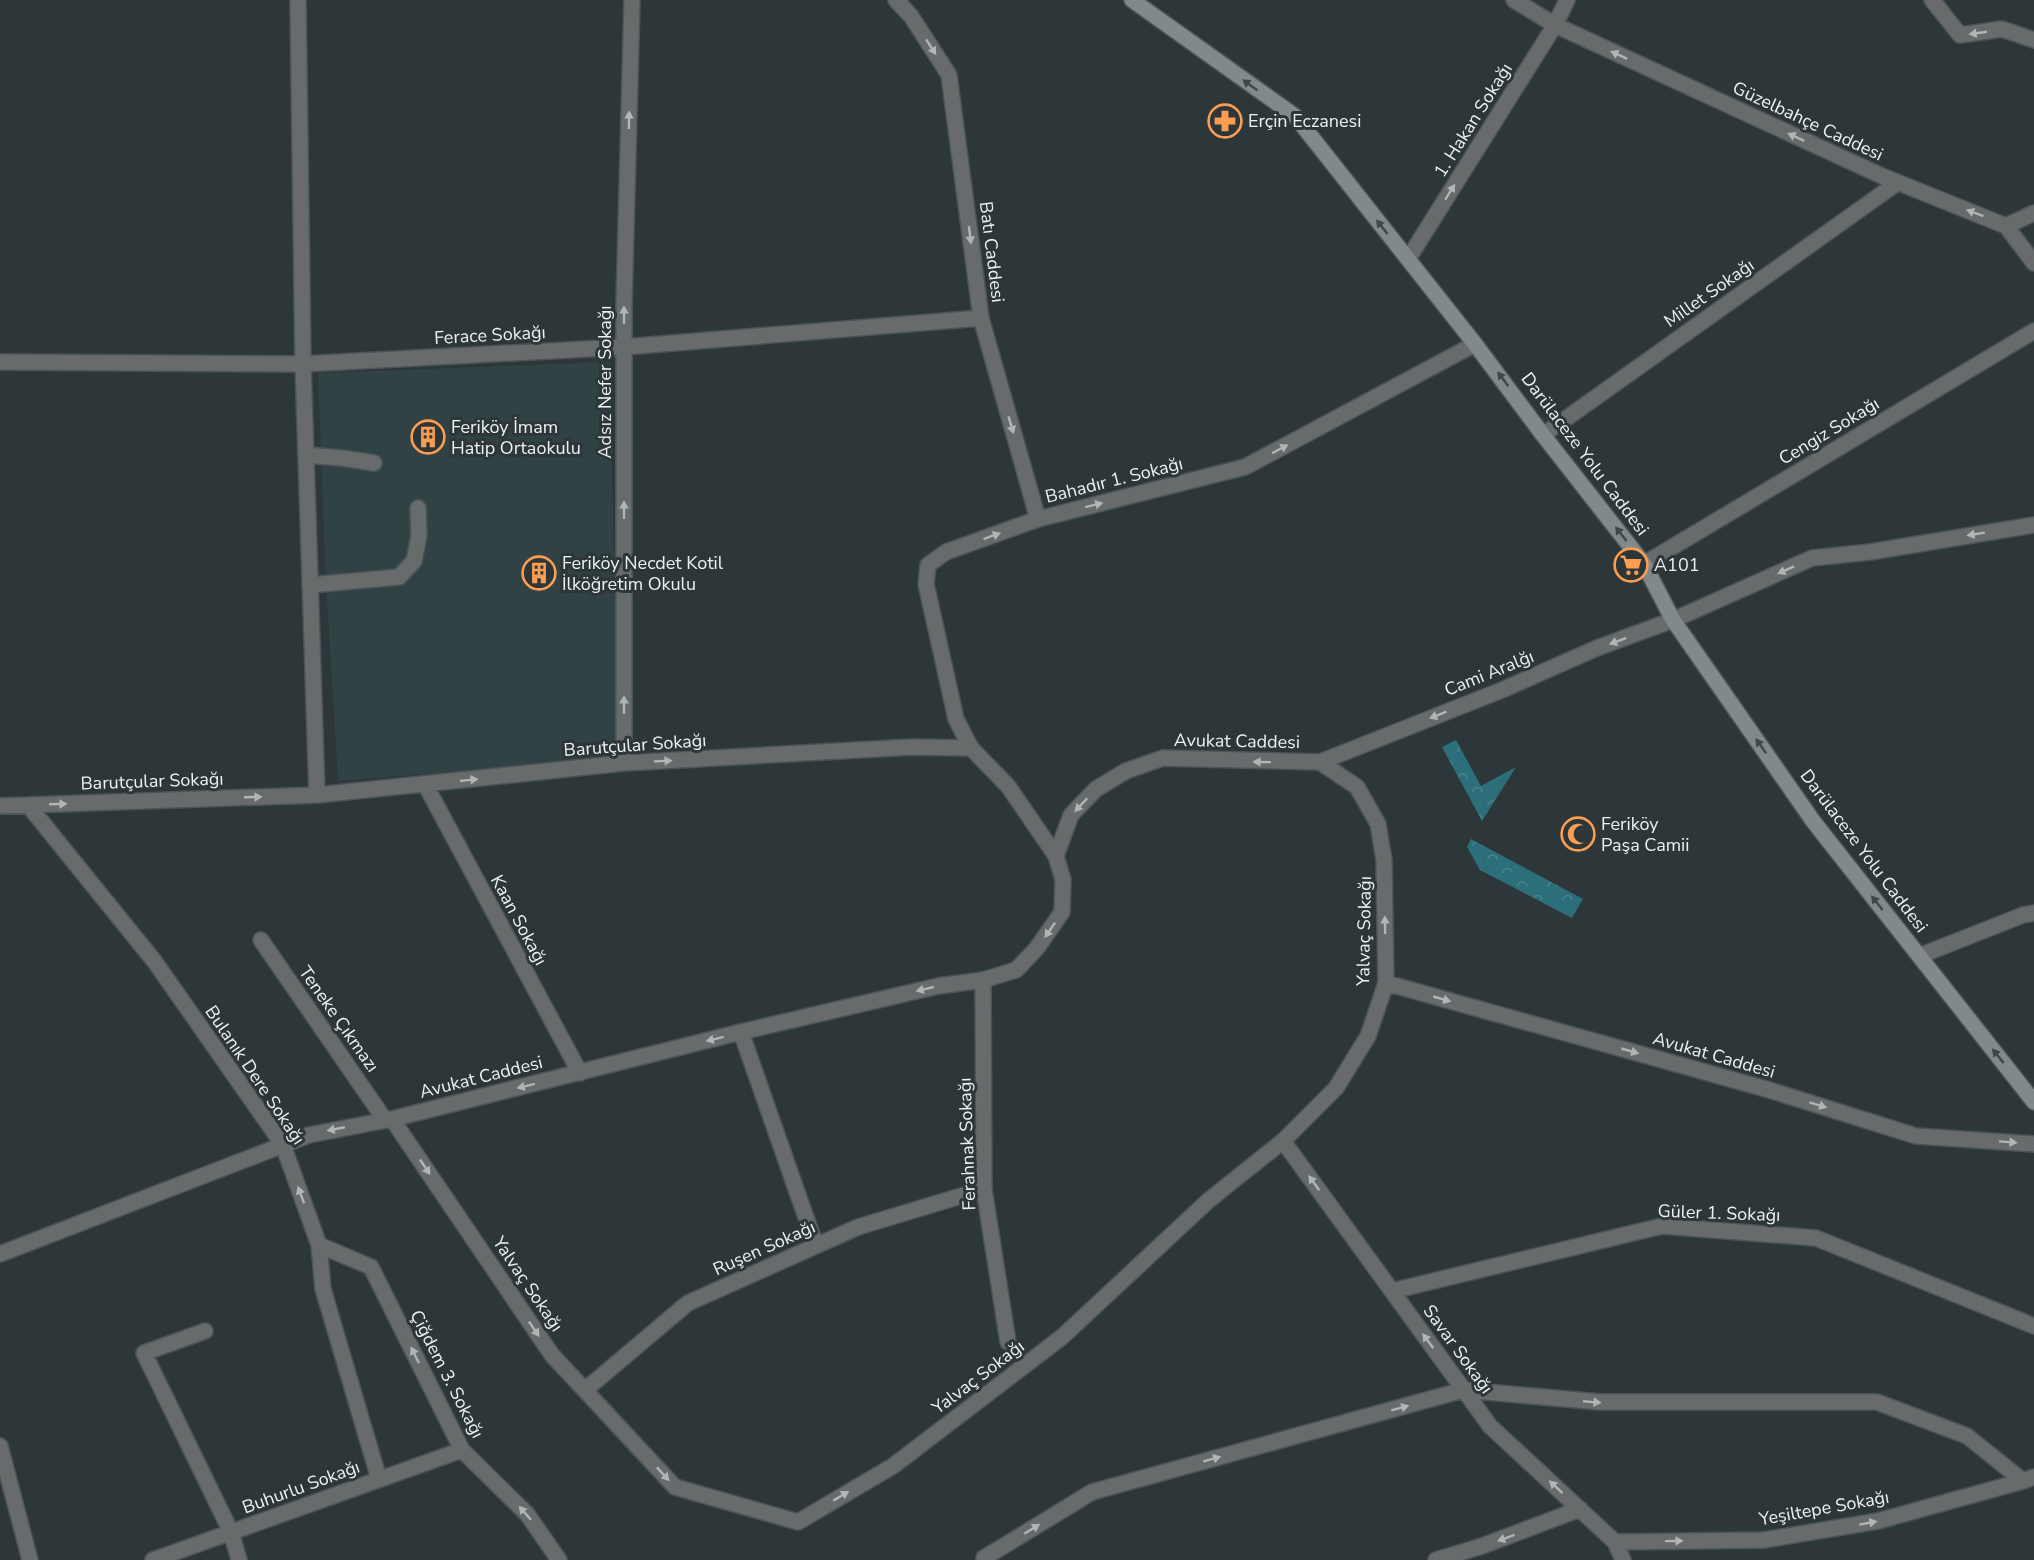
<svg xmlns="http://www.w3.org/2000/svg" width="2034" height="1560" font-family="'Nunito Sans',sans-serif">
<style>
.built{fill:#314245}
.forest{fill:url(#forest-crowns)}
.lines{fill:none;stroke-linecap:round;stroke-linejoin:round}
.service-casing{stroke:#4b5456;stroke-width:18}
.pedestrian-casing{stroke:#4b5456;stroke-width:18}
.minor-casing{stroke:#4b5456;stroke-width:18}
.tertiary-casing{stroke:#4b5456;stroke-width:18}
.secondary-casing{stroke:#4b5456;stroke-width:18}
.service{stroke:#676b6c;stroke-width:15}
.pedestrian{stroke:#676b6c;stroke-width:15}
.minor{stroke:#676b6c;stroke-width:15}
.tertiary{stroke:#676b6c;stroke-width:15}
.secondary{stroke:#82898b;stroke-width:15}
.oneway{fill:#b0b5b6}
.oneway2{fill:#3e4749}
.labels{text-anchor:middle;stroke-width:6;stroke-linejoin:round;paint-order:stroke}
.street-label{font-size:18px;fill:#ebf1f2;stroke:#2d3638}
.poi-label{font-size:18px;fill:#ebf1f2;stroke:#2d3638;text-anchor:start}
</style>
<defs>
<pattern id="forest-crowns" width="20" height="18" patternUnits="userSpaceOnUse" patternTransform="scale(1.5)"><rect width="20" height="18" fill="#2c6f7a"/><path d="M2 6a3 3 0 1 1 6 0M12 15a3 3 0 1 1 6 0" fill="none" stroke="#4b848d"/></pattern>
</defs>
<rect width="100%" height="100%" fill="#2d3638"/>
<path class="built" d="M610,362L618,759L338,781L326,584L318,373Z"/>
<path class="forest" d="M1456,740L1481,786L1516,767L1482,821L1442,747Z
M1471,839L1583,899L1572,918L1480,870L1467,847Z"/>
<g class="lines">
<defs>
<path id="service" d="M310,585L399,577L414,561L419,535L418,508"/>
<path id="pedestrian" d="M306,455L342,458L374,463"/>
<path id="minor" d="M298,0L303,364L317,795
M1514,0L1555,25L1882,176L2006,226L2034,263
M1932,0L1960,35L2002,29L2034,40
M2006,226L2034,213
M1408,259L1555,25L1567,0
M0,362L303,364L624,347L981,318
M1543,435L1897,183
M1644,564L2034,331
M1673,620L1812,558L1870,552L2034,525
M971,748L956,719L926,584L928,565L946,552L1038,519L1245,467L1475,344
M624,763V305L632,0
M425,784L580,1073
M28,805L155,962L283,1145L319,1245L323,1289L379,1479
M0,806L317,795L624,763L912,747L971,748L1008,786L1056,856
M261,940L385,1120
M1919,956L2023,915L2034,913
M983,980L984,1189L1008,1342
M1386,983L1766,1089L1916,1136L2034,1144
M741,1032L816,1246
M392,1119L552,1355L675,1487L798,1522L893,1466L1062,1337L1209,1200L1283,1141L1336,1088L1368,1036L1386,983L1384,860L1378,824L1357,787L1320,762
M1283,1141L1490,1426L1615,1542L1623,1560
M319,1245L371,1267L462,1450L527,1514L559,1560
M1392,1291L1662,1226L1816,1238L2034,1326
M205,1331L144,1353L231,1532L239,1560
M585,1390L688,1303L858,1227L984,1189
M0,1446L30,1560
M1615,1542L1764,1540L1878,1521L2023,1481L2034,1477
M153,1560L462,1450
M984,1560V1558L1092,1492L1463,1390L1600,1402H1877L1967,1436L2023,1481
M1436,1560L1482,1546L1580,1509"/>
<path id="tertiary" d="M896,0L911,16L949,75L981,318L1038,519
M0,1254L309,1135L392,1119L741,1032L938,986L983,980L1016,970L1037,948L1062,912L1063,880L1056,856L1071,815L1096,789L1126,771L1163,758L1320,762L1502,690L1597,648L1673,620"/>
<path id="secondary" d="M1132,0L1295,116L1475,344L1543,435L1644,564L1673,620L1813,821L2034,1102"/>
</defs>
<use href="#service" class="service-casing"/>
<use href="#pedestrian" class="pedestrian-casing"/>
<use href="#minor" class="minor-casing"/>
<use href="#tertiary" class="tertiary-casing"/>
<use href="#secondary" class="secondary-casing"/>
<use href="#service" class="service"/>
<use href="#pedestrian" class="pedestrian"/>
<use href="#minor" class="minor"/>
<use href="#tertiary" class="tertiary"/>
<use href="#secondary" class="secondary"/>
</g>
<defs><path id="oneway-solid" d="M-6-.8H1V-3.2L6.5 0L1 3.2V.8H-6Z" transform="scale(1.5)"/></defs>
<g class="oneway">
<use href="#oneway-solid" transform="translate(1978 33) rotate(172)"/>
<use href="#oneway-solid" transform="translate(931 47) rotate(57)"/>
<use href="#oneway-solid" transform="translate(1619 55) rotate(-155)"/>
<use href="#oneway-solid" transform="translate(629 120) rotate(-89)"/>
<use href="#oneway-solid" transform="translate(1796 137) rotate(-155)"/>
<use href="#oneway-solid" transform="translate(1450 192) rotate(-58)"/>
<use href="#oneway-solid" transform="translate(1975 213) rotate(-159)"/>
<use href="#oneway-solid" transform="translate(970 235) rotate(83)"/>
<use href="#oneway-solid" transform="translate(624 315) rotate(-90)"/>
<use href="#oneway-solid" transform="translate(1011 425) rotate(74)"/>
<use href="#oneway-solid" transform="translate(1280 449) rotate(-28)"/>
<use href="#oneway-solid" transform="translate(1094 505) rotate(-14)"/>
<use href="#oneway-solid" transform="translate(624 510) rotate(-90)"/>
<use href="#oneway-solid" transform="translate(1976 534) rotate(171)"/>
<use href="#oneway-solid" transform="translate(992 536) rotate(-20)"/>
<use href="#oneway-solid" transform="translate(1786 570) rotate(156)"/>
<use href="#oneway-solid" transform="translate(1618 641) rotate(159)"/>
<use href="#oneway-solid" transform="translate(624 705) rotate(-90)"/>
<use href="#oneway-solid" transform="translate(1438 715) rotate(158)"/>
<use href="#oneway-solid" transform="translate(663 761) rotate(-3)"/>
<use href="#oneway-solid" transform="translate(1262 762) rotate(-179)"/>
<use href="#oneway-solid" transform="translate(469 780) rotate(-6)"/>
<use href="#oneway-solid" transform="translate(253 797) rotate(-2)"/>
<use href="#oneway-solid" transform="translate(58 804) rotate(-2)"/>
<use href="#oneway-solid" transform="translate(1081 805) rotate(133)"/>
<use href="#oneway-solid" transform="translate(1385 925) rotate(-91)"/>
<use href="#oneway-solid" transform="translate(1050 930) rotate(125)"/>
<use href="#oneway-solid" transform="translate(925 989) rotate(167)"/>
<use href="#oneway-solid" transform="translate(1442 999) rotate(16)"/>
<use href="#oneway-solid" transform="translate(715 1039) rotate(166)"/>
<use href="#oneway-solid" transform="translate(1630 1051) rotate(16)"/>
<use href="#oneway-solid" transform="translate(526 1086) rotate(166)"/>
<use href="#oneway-solid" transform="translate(1818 1105) rotate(17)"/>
<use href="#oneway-solid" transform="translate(336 1129) rotate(169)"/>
<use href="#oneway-solid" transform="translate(2008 1142) rotate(4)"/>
<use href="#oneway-solid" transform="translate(425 1167) rotate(56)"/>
<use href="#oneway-solid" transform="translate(1314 1183) rotate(-126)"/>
<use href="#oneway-solid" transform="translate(301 1195) rotate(-110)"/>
<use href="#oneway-solid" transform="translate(534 1329) rotate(56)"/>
<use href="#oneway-solid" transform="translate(1428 1341) rotate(-126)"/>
<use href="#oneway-solid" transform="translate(415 1355) rotate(-116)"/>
<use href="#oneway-solid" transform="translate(1592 1402) rotate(5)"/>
<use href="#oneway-solid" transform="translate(1400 1408) rotate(-15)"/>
<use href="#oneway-solid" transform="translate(1212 1459) rotate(-15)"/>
<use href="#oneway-solid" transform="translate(663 1474) rotate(47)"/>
<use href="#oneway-solid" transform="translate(1556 1487) rotate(-137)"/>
<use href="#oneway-solid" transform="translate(841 1496) rotate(-31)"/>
<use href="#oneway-solid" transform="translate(525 1513) rotate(-131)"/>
<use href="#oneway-solid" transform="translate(1868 1523) rotate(-10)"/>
<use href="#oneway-solid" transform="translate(1032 1529) rotate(-32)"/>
<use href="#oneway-solid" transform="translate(1506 1538) rotate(160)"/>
<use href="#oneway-solid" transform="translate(1674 1541) rotate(-1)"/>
</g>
<g class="oneway2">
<use href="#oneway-solid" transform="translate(1250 85) rotate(-144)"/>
<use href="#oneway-solid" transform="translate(1382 227) rotate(-128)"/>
<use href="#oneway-solid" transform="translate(1503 379) rotate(-127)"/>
<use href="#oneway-solid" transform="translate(1621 534) rotate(-128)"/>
<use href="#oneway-solid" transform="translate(1761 746) rotate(-125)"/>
<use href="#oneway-solid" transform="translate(1877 903) rotate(-128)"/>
<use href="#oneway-solid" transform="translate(1998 1056) rotate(-128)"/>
</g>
<defs>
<symbol id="pharmacy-ring" viewBox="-11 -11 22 22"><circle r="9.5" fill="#2d3638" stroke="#fc9e52" stroke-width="1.5"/><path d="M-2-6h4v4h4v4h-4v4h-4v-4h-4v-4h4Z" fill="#fc9e52"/></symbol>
<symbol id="building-ring" viewBox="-11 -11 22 22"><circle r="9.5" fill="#2d3638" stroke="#fc9e52" stroke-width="1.5"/><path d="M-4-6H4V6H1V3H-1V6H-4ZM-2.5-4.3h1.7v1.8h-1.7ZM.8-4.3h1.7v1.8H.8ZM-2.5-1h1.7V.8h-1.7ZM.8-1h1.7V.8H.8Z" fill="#fc9e52"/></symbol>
<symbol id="supermarket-ring" viewBox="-11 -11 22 22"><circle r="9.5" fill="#2d3638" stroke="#fc9e52" stroke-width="1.5"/><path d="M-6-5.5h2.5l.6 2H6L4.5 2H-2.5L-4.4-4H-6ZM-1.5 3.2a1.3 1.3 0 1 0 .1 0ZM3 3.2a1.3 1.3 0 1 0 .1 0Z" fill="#fc9e52"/></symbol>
<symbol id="mosque-ring" viewBox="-11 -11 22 22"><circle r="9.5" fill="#2d3638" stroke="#fc9e52" stroke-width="1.5"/><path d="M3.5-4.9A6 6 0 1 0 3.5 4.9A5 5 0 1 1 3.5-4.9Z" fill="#fc9e52"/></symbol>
</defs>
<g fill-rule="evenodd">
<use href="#pharmacy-ring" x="1206" y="102" width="38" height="38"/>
<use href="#building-ring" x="409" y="418" width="38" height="38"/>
<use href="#supermarket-ring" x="1612" y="546" width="38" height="38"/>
<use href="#building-ring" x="520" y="554" width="38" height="38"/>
<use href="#mosque-ring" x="1559" y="815" width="38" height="38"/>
</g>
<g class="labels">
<g class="street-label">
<text transform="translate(1473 120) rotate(-58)" y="6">1. Hakan Sokağı</text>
<text transform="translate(1808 121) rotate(25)" y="6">Güzelbahçe Caddesi</text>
<text transform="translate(992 252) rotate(83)" y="6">Batı Caddesi</text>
<text transform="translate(1709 293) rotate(-35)" y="6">Millet Sokağı</text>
<text transform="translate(490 335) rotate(-3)" y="6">Ferace Sokağı</text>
<text transform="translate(605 382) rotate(-90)" y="6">Adsız Nefer Sokağı</text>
<text transform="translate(1829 431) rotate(-31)" y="6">Cengiz Sokağı</text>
<text transform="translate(1585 454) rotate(53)" y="6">Darülaceze Yolu Caddesi</text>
<text transform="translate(1114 480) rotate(-14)" y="6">Bahadır 1. Sokağı</text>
<text transform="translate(1489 673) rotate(-22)" y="6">Cami Aralğı</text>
<text transform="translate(1237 741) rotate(1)" y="6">Avukat Caddesi</text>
<text transform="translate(635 745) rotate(-4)" y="6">Barutçular Sokağı</text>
<text transform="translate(152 781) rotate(-2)" y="6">Barutçular Sokağı</text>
<text transform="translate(1864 851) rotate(53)" y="6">Darülaceze Yolu Caddesi</text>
<text transform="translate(519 920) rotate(62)" y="6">Kaan Sokağı</text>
<text transform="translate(1364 931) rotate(-89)" y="6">Yalvaç Sokağı</text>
<text transform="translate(339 1019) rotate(55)" y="6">Teneke Çıkmazı</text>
<text transform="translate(1714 1055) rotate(16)" y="6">Avukat Caddesi</text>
<text transform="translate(255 1075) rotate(56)" y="6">Bulanık Dere Sokağı</text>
<text transform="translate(481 1077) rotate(-14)" y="6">Avukat Caddesi</text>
<text transform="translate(967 1144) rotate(-92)" y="6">Ferahnak Sokağı</text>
<text transform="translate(1719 1213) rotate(2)" y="6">Güler 1. Sokağı</text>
<text transform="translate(764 1248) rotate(-24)" y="6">Ruşen Sokağı</text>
<text transform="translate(528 1284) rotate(56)" y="6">Yalvaç Sokağı</text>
<text transform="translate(1458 1349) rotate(54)" y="6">Savar Sokağı</text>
<text transform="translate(447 1374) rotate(63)" y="6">Çiğdem 3. Sokağı</text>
<text transform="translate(978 1377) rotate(-37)" y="6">Yalvaç Sokağı</text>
<text transform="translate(301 1487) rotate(-20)" y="6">Buhurlu Sokağı</text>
<text transform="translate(1824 1508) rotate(-10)" y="6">Yeşiltepe Sokağı</text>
</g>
<g class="poi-label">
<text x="1248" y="127">Erçin Eczanesi</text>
<text x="451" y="433">Feriköy İmam<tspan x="451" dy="21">Hatip Ortaokulu</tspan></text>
<text x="562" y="569">Feriköy Necdet Kotil<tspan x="562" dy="21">İlköğretim Okulu</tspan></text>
<text x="1654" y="571">A101</text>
<text x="1601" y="830">Feriköy<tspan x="1601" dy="21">Paşa Camii</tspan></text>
</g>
</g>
</svg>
